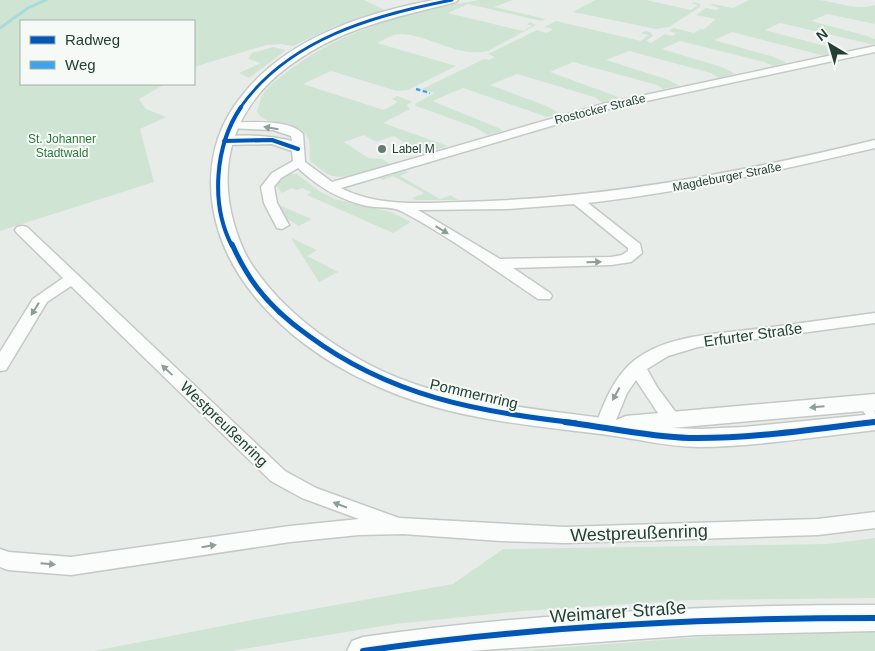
<svg xmlns="http://www.w3.org/2000/svg" width="875" height="651" font-family="Helvetica,sans-serif">
<style>
.green{fill:#d0e4d4}
.lines{fill:none;stroke-linecap:round;stroke-linejoin:round}
.stream{stroke:#a9dad8;stroke-width:3}
.minor-casing{stroke:#c4c9c6;stroke-width:3}
.tertiary-casing{stroke:#c4c9c6;stroke-width:3}
.minor{fill:#fbfcfc;fill-rule:evenodd}
.tertiary{fill:#fbfcfc;fill-rule:evenodd}
.quiet{stroke:#3ea4eb;stroke-width:2.5;stroke-dasharray:4.5 2.5;stroke-linecap:butt}
.cycleway-far3-casing{stroke:#f6faf7;stroke-width:5}
.cycleway-far2-casing{stroke:#f6faf7;stroke-width:6}
.cycleway-far1-casing{stroke:#f6faf7;stroke-width:8}
.cycleway-casing{stroke:#f6faf7;stroke-width:9}
.cycleway-far3{stroke:#0057b8;stroke-width:3}
.cycleway-far2{stroke:#0057b8;stroke-width:4}
.cycleway-far1{stroke:#0057b8;stroke-width:5}
.cycleway{stroke:#0057b8;stroke-width:6}
.oneway{fill:#909e98}
.poi-dot{fill:#687c73;stroke:#f6faf7;stroke-width:2}
.labels{text-anchor:middle;stroke-width:4;stroke-linejoin:round;paint-order:stroke}
.far-street-label{font-size:12px;fill:#244034;stroke:#f6faf7}
.far-park-label{font-size:12px;fill:#2e763f;stroke:#f6faf7}
.far-poi-label{font-size:12px;fill:#244034;stroke:#f6faf7;text-anchor:start}
.street-label{font-size:15px;fill:#244034;stroke:#f6faf7}
.near-street-label{font-size:18px;fill:#244034;stroke:#f6faf7}
</style>
<rect width="100%" height="100%" fill="#e7ece9"/>
<path class="green" d="M0,0H364L385,10L336,26L293,46L280,44L266,45L194,67V21H21V84H165L139,99L146,109L166,117L140,129L154,182L0,231Z
M479,0H513L494,7L546,19L541,21L468,4L448,13L523,31L532,26L527,24L530,22L536,25L488,51C459,58 431,36 402,34C394,33 383,40 377,43L456,66L408,90L397,91L331,71L303,84L384,110L398,102L392,99L397,96L413,102L406,105L410,109L383,123L448,146L423,154L394,136L376,142L364,135L344,142L368,158L382,159L390,164C375,168 347,180 332,176C324,173 317,166 310,161C309,154 310,147 309,141C303,117 267,130 257,112C259,106 260,99 263,94C272,82 283,75 295,66C349,27 414,11 479,0Z
M595,0H646L691,10L698,5L692,3L694,2L700,4V7L669,27L656,29L573,12Z
M749,0C772,0 796,0 819,0C838,2 856,11 875,5V24L827,14L811,21L867,36L875,39V45L780,23L765,30L825,46L840,53L825,56L732,32L714,40L774,57L787,63L773,66L764,62L680,41L662,49L722,67L735,74L719,78L711,73L629,51L606,60L669,80L679,86L663,89L657,85L573,62L550,72L621,98L603,103L594,97L517,74L490,85L547,106L561,114L547,117L463,88L432,101L501,129L502,131L488,135L477,128L416,106L415,104L435,93L422,89L484,59L489,60L495,57L488,54L537,30L547,33L553,29L544,27L556,21L641,41L648,35L641,33L645,31L650,32L653,36L646,41L651,43L665,34L673,36L676,33L668,31L674,28L694,33L700,29L703,30L716,19L696,15L706,8L716,10L720,8L710,5L713,4L733,8Z
M273,47L286,50L249,78L239,73L261,63L248,59L252,53Z
M406,171L409,172L400,176L440,199L451,195L458,200H415L412,198L424,193L393,176L383,180L380,178Z
M290,174H297L319,191L335,199L391,212L411,222L393,233L307,195L311,192L302,188L297,190L292,188L282,193L277,186L281,179Z
M279,205L312,219L299,226L286,218Z
M291,238L317,250L307,256L338,272L319,282Z
M875,538V598L690,600L522,611L395,624L231,651H94L257,619L453,584L503,549L827,544Z
M859,632H875V651H515L701,637Z"/>
<g class="lines">
<path class="stream" d="M0,28L28,8L46,0"/>
<defs>
<path id="minor" d="M875,46V52L609,109L341,188C377,207 421,203 460,202C602,199 738,173 875,140V148C780,170 685,192 588,203L640,244L642,253L631,262L611,265L513,268L550,293L552,296L550,299H538C495,270 447,235 401,211C392,206 377,208 367,206C340,200 318,187 298,168L281,178L274,187L277,203L289,225L282,229L277,228L264,203L261,187L272,173L293,161L292,151L272,144L224,145L218,141C228,131 278,137 292,141L291,136L273,130L226,128L224,126L226,124L230,123C249,122 290,119 303,134L305,162L332,182L603,104ZM574,204L628,248V251L622,255L611,257L500,259L418,210L507,209Z
M22,226L27,227L285,471L316,488L399,518L565,527L818,519L875,512V528L818,535L565,543L501,541L403,534L359,535L290,542L71,575L8,570L0,567V549L9,552L71,557L290,526L359,519L302,498L271,481L71,286L47,302L6,370L0,371V352L33,299L63,278L17,233L15,230L17,227Z
M875,313V323L698,347L668,356L647,369L657,387L680,418L678,422L671,424L664,422L636,380L627,393L611,432L604,433L597,432L595,427C603,405 612,381 630,364C664,333 722,334 765,328C802,323 838,318 875,313Z
M866,397C875,400 875,410 875,421L869,419L857,403L860,399Z"/>
<path id="tertiary" d="M434,0H458L456,2C394,18 342,27 289,66C236,105 216,161 234,224C239,241 246,258 257,272C285,311 324,340 366,363C445,405 531,407 616,420L626,416L875,394V410L672,428L700,429L744,427L875,414V430C817,437 758,446 699,447C666,447 634,438 601,434C528,425 454,419 386,390C301,355 212,282 211,183C211,151 221,122 241,97C286,38 365,13 434,0Z
M875,605V631L697,635L469,651H347L352,641L363,637C532,613 705,605 875,605Z"/>
</defs>
<use href="#minor" class="minor-casing"/>
<use href="#tertiary" class="tertiary-casing"/>
<use href="#minor" class="minor"/>
<use href="#tertiary" class="tertiary"/>
<path class="quiet" d="M416,89L430,93"/>
<defs>
<path id="cycleway-far3" d="M240,108C288,39 374,15 452,0"/>
<path id="cycleway-far2" d="M224,141L272,140L298,149
M232,246C210,204 215,145 241,107"/>
<path id="cycleway-far1" d="M232,244C236,253 241,263 246,271C261,297 285,319 309,336C390,396 478,412 576,423
M864,423L875,422"/>
<path id="cycleway" d="M565,422C605,427 649,437 689,438C751,439 814,429 875,422
M363,651C532,626 705,618 875,618"/>
</defs>
<use href="#cycleway-far3" class="cycleway-far3-casing"/>
<use href="#cycleway-far2" class="cycleway-far2-casing"/>
<use href="#cycleway-far1" class="cycleway-far1-casing"/>
<use href="#cycleway" class="cycleway-casing"/>
<use href="#cycleway-far3" class="cycleway-far3"/>
<use href="#cycleway-far2" class="cycleway-far2"/>
<use href="#cycleway-far1" class="cycleway-far1"/>
<use href="#cycleway" class="cycleway"/>
</g>
<defs><path id="oneway-solid" d="M-6-.8H1V-3.2L6.5 0L1 3.2V.8H-6Z" transform="scale(1.25)"/></defs>
<g class="oneway">
<use href="#oneway-solid" transform="translate(271 128) rotate(-171)"/>
<use href="#oneway-solid" transform="translate(442 230) rotate(31)"/>
<use href="#oneway-solid" transform="translate(594 262) rotate(-1)"/>
<use href="#oneway-solid" transform="translate(35 309) rotate(122)"/>
<use href="#oneway-solid" transform="translate(167 370) rotate(-137)"/>
<use href="#oneway-solid" transform="translate(616 394) rotate(119)"/>
<use href="#oneway-solid" transform="translate(817 407) rotate(175)"/>
<use href="#oneway-solid" transform="translate(340 505) rotate(-159)"/>
<use href="#oneway-solid" transform="translate(209 546) rotate(-9)"/>
<use href="#oneway-solid" transform="translate(48 564) rotate(5)"/>
</g>
<circle class="poi-dot" cx="382" cy="149" r="5"/>
<g class="labels">
<g class="far-street-label">
<text transform="translate(600 109) rotate(-14)" y="4">Rostocker Straße</text>
<text transform="translate(727 177) rotate(-11)" y="4">Magdeburger Straße</text>
</g>
<g class="far-park-label">
<text x="62" y="143">St. Johanner<tspan x="62" dy="14">Stadtwald</tspan></text>
</g>
<g class="far-poi-label">
<text x="392" y="153">Label M</text>
</g>
<g class="street-label">
<text transform="translate(753 335) rotate(-8)" y="5">Erfurter Straße</text>
<text transform="translate(474 394) rotate(13)" y="5">Pommernring</text>
<text transform="translate(224 424) rotate(44)" y="5">Westpreußenring</text>
</g>
<g class="near-street-label">
<text transform="translate(639 533) rotate(-2)" y="6">Westpreußenring</text>
<text transform="translate(618 612) rotate(-4)" y="6">Weimarer Straße</text>
</g>
</g>
<rect x="20" y="20" width="175" height="65" fill="#f6faf7" stroke="#a2b0a9"/>
<rect x="30" y="36" width="25" height="8" fill="#0057b8" stroke="#a2b0a9"/>
<text x="65" y="45" font-size="15" fill="#244034">Radweg</text>
<rect x="30" y="61" width="25" height="8" fill="#3ea4eb" stroke="#a2b0a9"/>
<text x="65" y="70" font-size="15" fill="#244034">Weg</text>
<g transform="translate(830 45) rotate(322)" stroke="#f6faf7" stroke-width="4" paint-order="stroke">
<path d="M0-4L9 19L0 12L-9 19Z" fill="#244034"/>
<text y="-8" font-size="14" font-weight="bold" text-anchor="middle" fill="#244034">N</text>
</g>
</svg>
